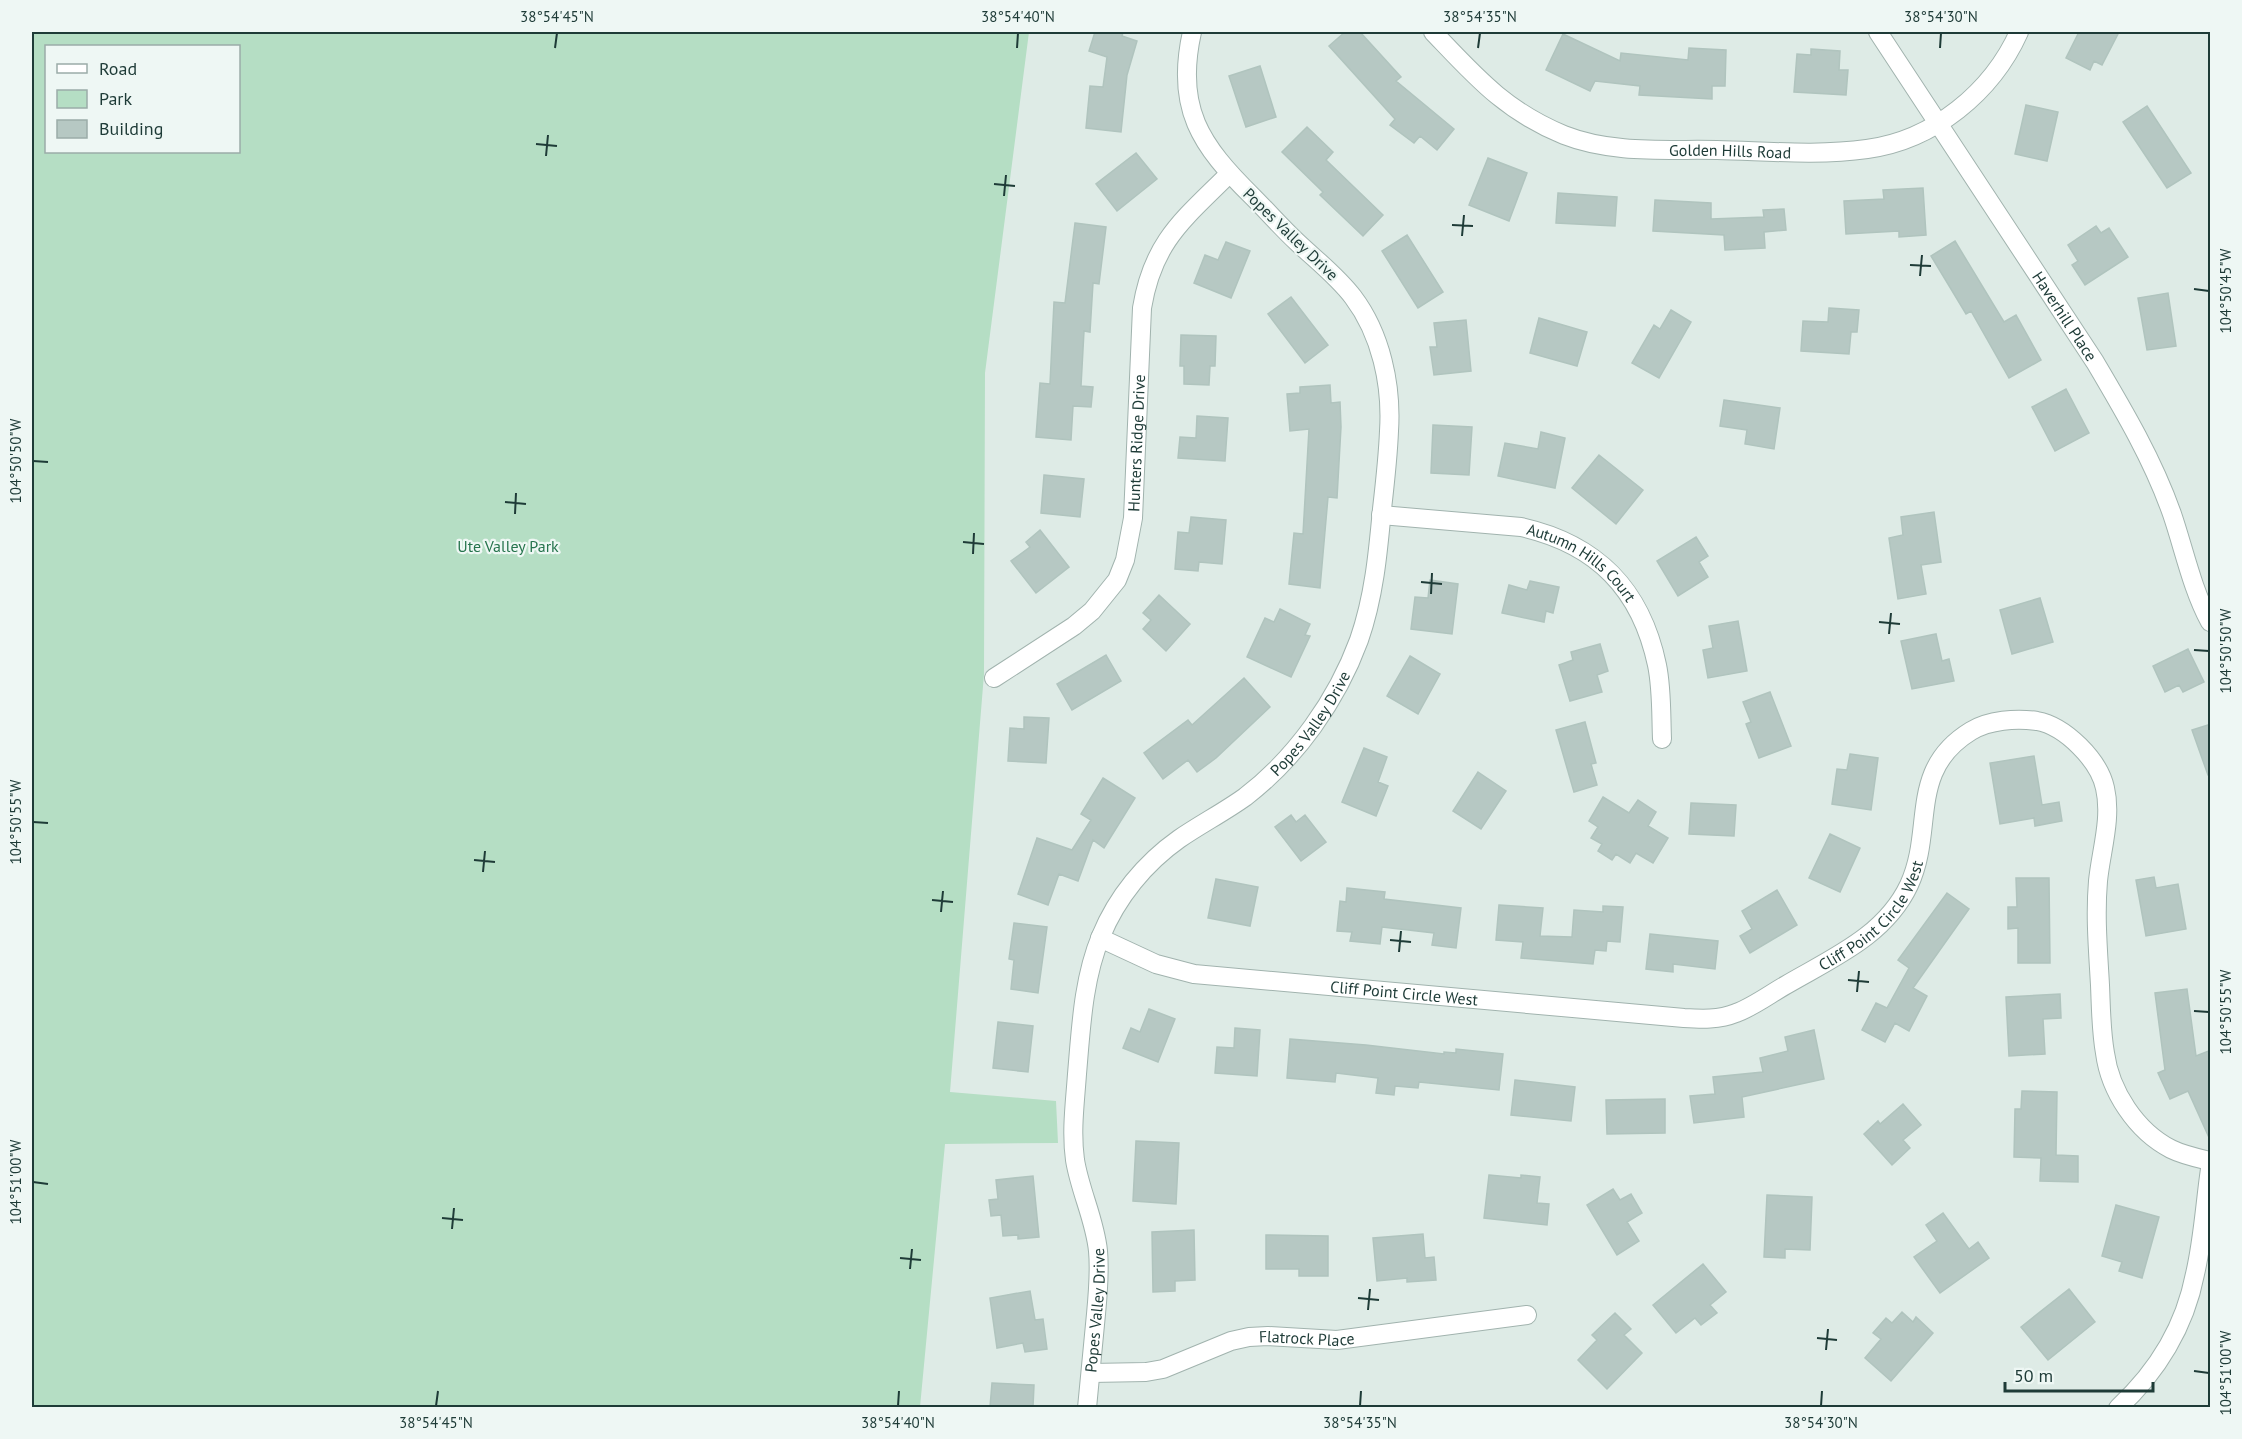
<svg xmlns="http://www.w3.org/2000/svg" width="2242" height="1439" font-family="'PT Sans',sans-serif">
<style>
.green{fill:#b5dec4;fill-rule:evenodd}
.building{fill:#b6c8c3;stroke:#b0c4be;stroke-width:1.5}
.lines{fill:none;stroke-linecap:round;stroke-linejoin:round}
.minor-casing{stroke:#a1b3ae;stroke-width:20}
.minor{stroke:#fff;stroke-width:18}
.ticks{fill:none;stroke:#1e3b37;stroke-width:2}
.labels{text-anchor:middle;stroke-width:4.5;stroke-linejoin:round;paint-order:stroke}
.street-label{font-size:16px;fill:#1e3b37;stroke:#eef7f4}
.park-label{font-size:16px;fill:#26744d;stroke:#eef7f4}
.neatline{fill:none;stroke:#1e3b37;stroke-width:2}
.ticks-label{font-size:15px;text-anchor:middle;fill:#1e3b37}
</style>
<rect width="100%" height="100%" fill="#deebe6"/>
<path class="green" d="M32,32H1029L985,373L984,674L950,1092L1056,1101L1058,1143L945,1144L920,1407H32ZM46,46H238V152H46Z"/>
<path class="building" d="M1095,32H1123L1122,36L1137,41L1127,75L1121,132L1086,128L1090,86L1103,87L1107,57L1089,51Z
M1345,32H1360L1401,77L1396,81L1454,129L1437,150L1420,136L1414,143L1390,125L1395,119L1329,46Z
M2079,32H2119L2102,65L2094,61L2090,70L2066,58Z
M1563,34L1620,61L1621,53L1688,60L1689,48L1726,50L1725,86H1712V99L1639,95L1640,86L1595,81L1590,91L1546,70Z
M1811,49L1840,51L1839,70H1848L1846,95L1794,92L1797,54L1811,55Z
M1260,66L1276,117L1246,127L1229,76Z
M2026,105L2058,112L2047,161L2015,154Z
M2147,106L2191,173L2167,188L2123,122Z
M1307,127L1333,152L1326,160L1383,215L1363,236L1320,195L1323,192L1282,152Z
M1136,153L1157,179L1117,211L1096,184Z
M1488,158L1527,173L1509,221L1469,205Z
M1923,188L1926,235L1899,237V231L1846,234L1844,201L1884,199L1883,190Z
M1558,193L1617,197L1615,226L1556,223Z
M1655,200L1711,203V219L1764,217L1763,210L1784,209L1786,230L1764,232L1765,248L1725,250L1724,235L1653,231Z
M1075,223L1106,227L1099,284L1093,283L1090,332L1084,331L1081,386L1093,387L1091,407L1073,406L1071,440L1036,437L1040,383L1050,384L1054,302L1065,303Z
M2096,226L2101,233L2109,228L2128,257L2085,285L2072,265L2078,261L2068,245Z
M1407,235L1443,292L1418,308L1382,251Z
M1955,241L2004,322L2016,315L2041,360L2009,378L1971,311L1966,314L1931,256Z
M1226,242L1250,251L1231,298L1194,283L1205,255L1218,260Z
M2168,293L2176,346L2147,350L2138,298Z
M1291,297L1328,345L1305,363L1268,314Z
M1829,308L1859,310L1857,332H1851L1849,354L1801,351L1803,321L1828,322Z
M1671,310L1691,322L1659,378L1632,363L1654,325L1660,329Z
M1539,318L1587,332L1577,366L1530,353Z
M1466,320L1471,371L1434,375L1430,347H1437L1434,323Z
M1181,335L1216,336L1215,366H1210L1209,385L1184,384V366H1180Z
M1330,385L1331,403L1340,402L1341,427L1337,498L1328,497L1320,588L1289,584L1294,533L1303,534L1309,429L1290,431L1287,394L1300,393V387Z
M2066,389L2089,433L2055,451L2032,407Z
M1724,400L1780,408L1774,449L1745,444L1747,430L1720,426Z
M1197,416L1228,418L1225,461L1178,458L1180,437L1196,438Z
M1433,425L1472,427L1469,475L1431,473Z
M1541,432L1565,438L1555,488L1498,476L1505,443L1538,449Z
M1599,455L1643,490L1616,524L1572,488Z
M1044,475L1084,479L1080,517L1041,513Z
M1934,512L1941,562L1921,565L1926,594L1898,599L1889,538L1903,535L1901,517Z
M1191,517L1226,520L1222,564L1199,562L1198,571L1175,569L1178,532L1189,533Z
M1040,530L1069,567L1036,593L1011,561L1030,547L1026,542Z
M1696,537L1708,556L1699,562L1708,577L1678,596L1657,561Z
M1430,580L1458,584L1452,634L1411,629L1415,597L1428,598Z
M1530,581L1559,587L1553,613L1546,611L1544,622L1502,613L1509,585L1527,590Z
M1159,595L1190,624L1166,651L1143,629L1151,620L1143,613Z
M2040,598L2053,642L2012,654L2000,610Z
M1280,609L1310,624L1305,635L1310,636L1291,677L1247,657L1265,618L1274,622Z
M1738,621L1747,671L1708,678L1703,650L1713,648L1709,626Z
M1936,634L1942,661L1949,659L1954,681L1912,689L1901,641Z
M1600,644L1608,671L1597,675L1602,692L1570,701L1559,665L1573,660L1571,652Z
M2188,649L2204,682L2183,692L2179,685L2165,692L2153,666Z
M1106,655L1121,681L1072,710L1057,684Z
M1410,656L1440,674L1418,714L1387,696Z
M1244,678L1270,707L1216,758L1197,772L1188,760L1163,779L1144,753L1188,720L1192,725Z
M1770,692L1791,746L1759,758L1746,724L1751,722L1743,702Z
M1024,717L1049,718L1046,763L1008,761L1010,728L1024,729Z
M1585,722L1596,763L1591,764L1597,785L1574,792L1556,730Z
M2211,724V775H2208L2192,730Z
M1364,748L1387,757L1378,782L1388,786L1376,816L1342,802Z
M1850,754L1878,758L1871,810L1832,804L1837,769L1847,770Z
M2034,756L2042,805L2059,802L2062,821L2035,826L2034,818L2000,824L1990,763Z
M1478,772L1506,791L1481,829L1453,811Z
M1103,778L1135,798L1104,848L1093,840L1078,881L1059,874L1048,905L1018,894L1037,838L1072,850L1091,820L1081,814Z
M1603,797L1629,813L1638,800L1656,812L1648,826L1668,838L1653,863L1636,853L1630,863L1616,854L1612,860L1598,851L1602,844L1591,838L1598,827L1589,821Z
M1691,803L1736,805L1734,836L1689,834Z
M1291,815L1296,822L1305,815L1326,842L1301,861L1275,827Z
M1830,834L1860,848L1840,892L1809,878Z
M2154,877L2156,888L2178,884L2186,929L2146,936L2136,880Z
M2016,878H2049L2050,963H2018V928L2008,929V907H2017Z
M1216,879L1258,887L1250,926L1208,918Z
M1347,888L1385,892L1384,899L1461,908L1456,948L1432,945L1434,933L1382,927L1380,944L1350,941L1352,932L1337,931L1340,901L1346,902Z
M1777,890L1797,925L1750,953L1740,936L1752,929L1742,911Z
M1947,893L1969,909L1913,988L1927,996L1909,1031L1895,1023L1885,1042L1862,1030L1876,1003L1887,1008L1909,968L1898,960Z
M1499,905L1543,908L1540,936L1572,937L1574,910L1603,912V906L1623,907L1620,942L1607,941L1606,951L1595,950L1593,964L1521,958L1523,942L1496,940Z
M1014,923L1047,927L1038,993L1011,989L1014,960L1009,959Z
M1650,934L1718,941L1715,969L1673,964V972L1646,969Z
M2187,989L2196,1056L2211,1050V1142L2188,1091L2170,1099L2158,1073L2165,1070L2155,993Z
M2060,994L2061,1018L2043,1019L2045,1054L2009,1056L2006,997Z
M1149,1009L1175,1019L1158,1062L1123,1048L1131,1028L1140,1032Z
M998,1022L1033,1026L1028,1072L993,1068Z
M1235,1028L1260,1030L1257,1076L1215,1073L1217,1047L1234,1048Z
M1814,1030L1824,1079L1742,1097L1744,1117L1694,1123L1690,1096L1715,1094L1713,1077L1763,1072L1760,1058L1788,1051L1785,1037Z
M1290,1039L1366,1045L1444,1054V1052L1456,1053V1049L1503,1054L1499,1090L1419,1082L1418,1088L1395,1086L1394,1095L1376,1093L1378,1078L1336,1073L1335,1082L1287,1078Z
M1515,1080L1575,1087L1571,1121L1511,1115Z
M2022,1091L2057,1092L2056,1155L2078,1156V1182L2040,1181L2041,1158L2014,1157L2015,1109H2021Z
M1665,1099V1133L1607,1134L1606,1100Z
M1903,1104L1921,1125L1903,1140L1910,1148L1892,1165L1864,1134L1878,1121L1880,1124Z
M1136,1141L1179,1143L1176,1204L1133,1201Z
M1489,1175L1521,1178V1175L1540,1177L1537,1203L1549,1204L1547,1225L1484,1218Z
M1033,1176L1039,1237L1018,1239V1235L1003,1236L1001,1215L991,1216L989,1200L998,1199L996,1180Z
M1613,1189L1620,1200L1631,1194L1642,1213L1627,1222L1639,1241L1617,1255L1587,1205Z
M1767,1195L1812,1197L1810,1250L1785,1249V1258L1764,1257Z
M2116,1205L2159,1217L2142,1278L2119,1271L2122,1262L2102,1256Z
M1943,1213L1969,1249L1978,1242L1989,1258L1940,1293L1914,1257L1937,1241L1926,1225Z
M1194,1230L1195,1280L1175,1281V1291L1153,1292L1152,1232Z
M1423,1234L1425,1258L1434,1257L1436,1280L1407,1282V1278L1377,1281L1373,1238Z
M1266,1235L1328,1236V1276H1299V1269H1266Z
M1703,1264L1726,1292L1710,1305L1717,1313L1701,1325L1695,1318L1676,1333L1653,1305Z
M2069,1289L2095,1322L2048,1360L2021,1327Z
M1030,1291L1035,1320L1043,1319L1047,1349L1025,1352L1023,1343L997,1348L990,1298Z
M1902,1312L1913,1322L1916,1317L1933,1333L1891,1381L1865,1358L1881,1339L1873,1333L1886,1318L1892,1323Z
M1615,1313L1631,1329L1624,1335L1642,1353L1607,1389L1578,1360L1597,1340L1592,1335Z
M992,1383L1034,1385L1033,1407H990Z"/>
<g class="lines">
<defs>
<g id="minor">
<path id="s1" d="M1433,32C1475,76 1505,111 1564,135C1612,154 1666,149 1717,150C1766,151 1818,156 1867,149C1934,140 1992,92 2019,32"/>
<path id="s2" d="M1878,32L2095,362C2124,411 2153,460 2172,514C2184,549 2192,589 2210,622"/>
<path id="s3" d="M1381,515L1521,527C1597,544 1641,589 1657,665C1662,689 1661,715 1662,739"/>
<path id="s4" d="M994,678L1074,626L1092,611L1117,580L1125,560L1133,518L1142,308C1153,241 1184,219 1229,174"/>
<path id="s5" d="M1100,938L1156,964L1194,974L1684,1018C1701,1019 1719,1020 1736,1013C1753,1007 1770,994 1786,985C1832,958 1885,936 1909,885C1935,829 1907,770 1971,731C1989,720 2016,718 2037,721C2065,726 2099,760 2105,788C2112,818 2101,851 2098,881C2095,916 2098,950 2100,985C2101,1008 2101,1031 2105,1053C2110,1091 2136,1131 2171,1149C2183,1155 2197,1158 2210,1161"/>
<path id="s6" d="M1091,1373L1146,1372L1163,1369L1231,1341L1249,1337L1268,1336L1337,1340L1527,1315"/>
<path id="s7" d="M1087,1408C1090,1376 1093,1345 1096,1314C1098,1293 1100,1272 1098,1251C1095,1220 1080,1191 1075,1160C1071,1131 1075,1103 1077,1074C1081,1028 1083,979 1101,936C1117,897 1145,863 1179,839C1201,824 1224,812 1245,797C1296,758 1337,700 1359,640C1374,597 1378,553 1382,509C1385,483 1388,457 1389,431C1392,385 1381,334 1353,297C1337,276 1316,260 1297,242C1282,228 1268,212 1253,197C1200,145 1175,108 1192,32"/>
<path d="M2118,1408C2157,1372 2185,1326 2195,1274C2203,1240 2205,1204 2210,1169"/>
</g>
</defs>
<use href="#minor" class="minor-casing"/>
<use href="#minor" class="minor"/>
</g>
<path class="ticks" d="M555,48L557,33M1017,48L1018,33M1478,48L1480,33M1940,48L1941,33M536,144L557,146M546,156L548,135M994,184L1015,186M1004,196L1006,175M1452,225L1473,226M1462,236L1464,215M1910,265L1931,266M1920,276L1922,255M2194,289L2209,291M33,461L48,462M505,502L526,504M515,514L516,493M963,542L984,544M973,554L974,533M1421,582L1442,584M1431,594L1432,573M1879,622L1900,624M1889,634L1891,613M2194,650L2209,651M33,822L48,823M474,860L495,862M483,872L485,851M932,900L953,902M941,912L943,891M1390,940L1411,942M1399,952L1401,931M1848,980L1869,982M1857,992L1859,971M2194,1011L2209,1012M33,1182L48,1184M442,1218L463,1220M452,1229L454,1208M900,1258L921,1260M910,1269L912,1249M1358,1298L1379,1300M1368,1310L1370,1289M1817,1338L1837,1340M1826,1350L1828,1329M2194,1371L2209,1373M436,1406L438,1391M898,1406L899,1391M1360,1406L1361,1391M1821,1406L1822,1391"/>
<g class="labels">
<g class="street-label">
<text dy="6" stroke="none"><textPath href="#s1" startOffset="336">Golden Hills Road</textPath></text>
<text transform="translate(1291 234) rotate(44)" y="6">Popes Valley Drive</text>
<text dy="6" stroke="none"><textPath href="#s2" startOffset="340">Haverhill Place</textPath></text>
<text dy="6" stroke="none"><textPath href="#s4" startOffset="298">Hunters Ridge Drive</textPath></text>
<text dy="6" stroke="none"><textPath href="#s3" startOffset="212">Autumn Hills Court</textPath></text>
<text dy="6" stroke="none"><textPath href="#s7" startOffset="782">Popes Valley Drive</textPath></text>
<text dy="6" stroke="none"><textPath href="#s5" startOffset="816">Cliff Point Circle West</textPath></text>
<text dy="6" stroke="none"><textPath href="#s5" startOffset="312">Cliff Point Circle West</textPath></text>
<text dy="6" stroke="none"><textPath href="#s7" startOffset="98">Popes Valley Drive</textPath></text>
<text dy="6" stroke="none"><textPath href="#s6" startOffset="222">Flatrock Place</textPath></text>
</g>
<g class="park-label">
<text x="508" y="552">Ute Valley Park</text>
</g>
</g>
<rect width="2242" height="1439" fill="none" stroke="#eef7f4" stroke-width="66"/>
<rect x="45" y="45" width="195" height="108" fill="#eef7f4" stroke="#9baca8" stroke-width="1.5"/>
<rect x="57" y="64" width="30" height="9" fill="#ffffff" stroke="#9baca8" stroke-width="1.5"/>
<text x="99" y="75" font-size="18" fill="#1e3b37">Road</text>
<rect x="57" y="90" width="30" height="18" fill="#b5dec4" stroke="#9baca8" stroke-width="1.5"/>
<text x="99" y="105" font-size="18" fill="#1e3b37">Park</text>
<rect x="57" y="120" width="30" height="18" fill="#b6c8c3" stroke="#9baca8" stroke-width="1.5"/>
<text x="99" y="135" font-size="18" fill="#1e3b37">Building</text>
<path d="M2005 1382v9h148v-9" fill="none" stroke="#1e3b37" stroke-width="3"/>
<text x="2014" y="1382" font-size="18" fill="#1e3b37" stroke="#eef7f4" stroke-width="4.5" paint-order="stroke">50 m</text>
<rect x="33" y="33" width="2176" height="1373" class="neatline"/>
<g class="ticks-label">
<text x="557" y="22">38°54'45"N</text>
<text x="1018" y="22">38°54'40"N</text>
<text x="1480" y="22">38°54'35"N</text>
<text x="1941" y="22">38°54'30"N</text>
<text transform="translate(2226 291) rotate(-90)" y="5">104°50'45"W</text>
<text transform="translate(16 461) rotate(-90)" y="5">104°50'50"W</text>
<text transform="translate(2226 651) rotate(-90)" y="5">104°50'50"W</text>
<text transform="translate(16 822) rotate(-90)" y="5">104°50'55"W</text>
<text transform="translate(2226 1012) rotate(-90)" y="5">104°50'55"W</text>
<text transform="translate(16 1182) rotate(-90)" y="5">104°51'00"W</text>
<text transform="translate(2226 1373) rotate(-90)" y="5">104°51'00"W</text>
<text x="436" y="1428">38°54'45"N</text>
<text x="898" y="1428">38°54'40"N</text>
<text x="1360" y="1428">38°54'35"N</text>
<text x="1821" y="1428">38°54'30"N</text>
</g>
</svg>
